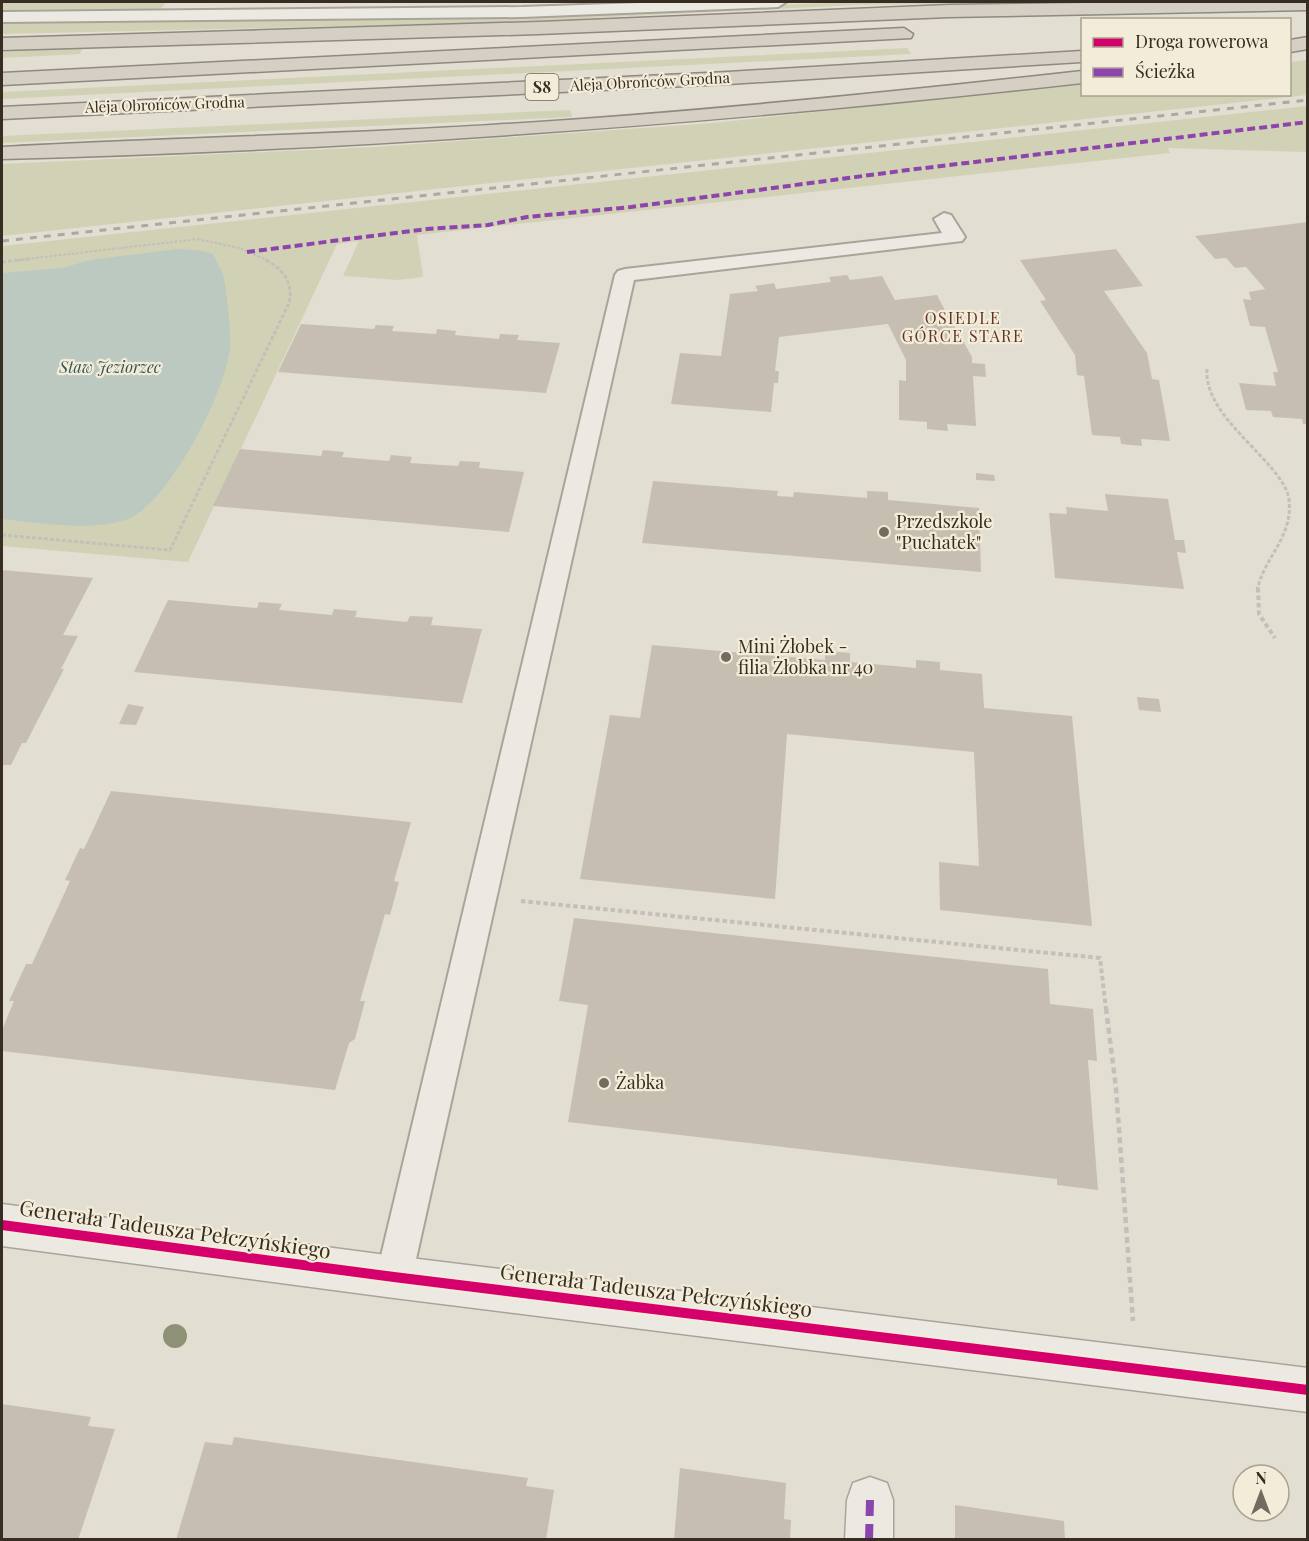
<svg xmlns="http://www.w3.org/2000/svg" width="1309" height="1541" font-family="'Playfair Display',serif">
<style>
.green{fill:#d1d2b5}
.water{fill:#bbc9c1}
.building{fill:#c7beb2}
.lines{fill:none;stroke-linecap:round;stroke-linejoin:round}
.lane-casing{stroke:#a9a49a;stroke-width:4}
.street-casing{stroke:#a9a49a;stroke-width:3}
.highway-casing{stroke:#8e8981;stroke-width:3}
.path-far3{stroke:#c4c0b9;stroke-width:2;stroke-dasharray:3 1.5;stroke-linecap:butt}
.path-far2{stroke:#c4c0b9;stroke-width:3;stroke-dasharray:4 2;stroke-linecap:butt}
.path-far1{stroke:#c4c0b9;stroke-width:4;stroke-dasharray:4.5 3;stroke-linecap:butt}
.path{stroke:#c4c0b9;stroke-width:4.5;stroke-dasharray:6 4;stroke-linecap:butt}
.lane{fill:#ece9e2;fill-rule:evenodd}
.street{fill:#ece9e2;fill-rule:evenodd}
.highway{fill:#d6cfc3;fill-rule:evenodd}
.rail{stroke:#aca8a2;stroke-width:3;stroke-dasharray:7 7;stroke-linecap:butt}
.quiet-far1{stroke:#8e44ad;stroke-width:4;stroke-dasharray:8 4;stroke-linecap:butt}
.quiet{stroke:#8e44ad;stroke-width:8;stroke-dasharray:16 8;stroke-linecap:butt}
.cycleway-casing{stroke:#f3ecd9;stroke-width:14}
.cycleway{stroke:#d6006c;stroke-width:10}
.tree{fill:#8e9176}
.poi-dot{fill:#746b60;stroke:#f3ecd9;stroke-width:2}
.labels{text-anchor:middle;stroke-width:4.5;stroke-linejoin:round;paint-order:stroke}
.far-street-label{font-size:15px;fill:#382d22;stroke:#f3ecd9}
.shield{fill:#f3ecd9;stroke:#706659;stroke-width:1.5}
.shield-label{font-size:16px;font-weight:bold;fill:#382d22}
.far-neighbourhood-label{font-size:16px;letter-spacing:1.5px;fill:#603325;stroke:#f3ecd9}
.far-water-label{font-size:16px;font-style:italic;fill:#335654;stroke:#f3ecd9}
.poi-label{font-size:18px;fill:#382d22;stroke:#f3ecd9;text-anchor:start}
.near-street-label{font-size:21px;fill:#382d22;stroke:#f3ecd9}
</style>
<rect width="100%" height="100%" fill="#e3ded2"/>
<path class="green" d="M2,2H166L161,9L2,10Z
M851,2H1042L856,5L487,23L2,34V24L26,20L518,16Z
M82,48L80,54L2,58V52Z
M907,48L911,54L2,99V92Z
M1307,60V95L2,236V164L373,147L713,123L1082,83V94H1290V62Z
M1307,106V152L1168,148L1170,153L417,235L423,277L398,280L343,276L359,241L337,244L188,562L2,546V246Z
M570,110L572,117L2,143V136Z"/>
<path class="water" d="M177,249L198,250L213,254C216,261 221,268 223,274C227,292 231,329 230,347C227,390 169,503 128,519C93,532 39,523 2,519V273L62,268L90,260Z"/>
<path class="building" d="M1308,222L1306,249L1308,424H1303L1302,419L1273,417L1271,411L1246,410L1239,383L1276,386L1273,372H1278L1265,327L1250,326L1243,299L1251,300L1249,292L1265,289L1246,267L1235,268L1226,258L1215,259L1195,236Z
M1116,249L1143,286L1104,291L1147,353L1152,379L1159,380L1170,441L1141,439L1142,446L1121,444L1120,437L1092,435L1084,376L1077,375L1075,355L1040,301L1046,300L1020,260Z
M847,275L850,280L882,276L895,300L937,295L947,314L957,313L964,324L954,325L972,357V363L985,364L986,377L973,376L976,426L947,424L948,431L927,429V422L899,420V380L906,381V360L888,324L779,337L775,371H779L778,383H774L771,412L671,404L680,353L721,356L730,294L758,291L755,286L774,283L776,289L831,282L829,277Z
M301,324L374,329L376,325L394,326L392,331L436,334L437,329L456,331L455,335L499,339L500,334L519,335L517,340L560,343L546,393L278,372Z
M240,449L321,456L323,450L344,452L342,457L389,461L391,455L412,457L410,463L458,466L460,461L480,462L479,468L524,472L509,532L213,506Z
M976,473L994,475L995,481L976,480Z
M653,481L778,491L777,496L793,497L794,492L867,498V491L888,492V500L979,508L981,572L642,543Z
M1105,494L1168,499L1175,540H1184L1186,553L1177,552L1184,589L1055,578L1049,513L1067,514L1066,507L1108,511Z
M2,570L93,578L63,635L78,636L61,669H64L26,743H22L11,765H2Z
M168,600L257,608L259,602L282,604L279,610L332,615L334,609L357,611L355,617L407,622L410,616L433,617L431,625L482,629L462,703L134,672Z
M652,645L825,660V651L850,653V662L916,668V660L940,662V670L982,674L984,708L1072,716L1092,926L940,910L939,862L979,866L974,752L787,734L775,899L580,879L610,715L640,718Z
M1137,697L1159,699L1161,712L1139,710Z
M128,704L144,707L136,725L119,724Z
M111,791L411,822L394,881L399,882L390,915L385,914L360,1001H365L355,1039L349,1043L335,1090L2,1051V1030L14,1001H9L26,964H32L70,881L65,880L80,848L84,849Z
M574,918L1048,969L1050,1004L1093,1009L1097,1061L1088,1060L1098,1190L1057,1185V1179L568,1122L588,1005L559,1001Z
M2,1404L91,1417L88,1426L115,1429L78,1540H2Z
M234,1437L528,1478L526,1486L554,1490L546,1540H176L205,1442L232,1445Z
M680,1468L786,1483L784,1519L791,1520L790,1540H674Z
M955,1505L1064,1521L1065,1540H955Z"/>
<g class="lines">
<defs>
<path id="lane" d="M669,2H786L778,7L522,17L2,22V12L522,7Z
M944,213L951,215L965,237L962,241L634,280L412,1277L407,1290L394,1295L381,1290L376,1277L615,275L618,271L625,269L942,233L934,219Z"/>
<path id="street" d="M2,1204L394,1256L1308,1368V1412L394,1298L2,1246Z
M870,1477L887,1483L893,1500V1540H845L847,1500L853,1483Z"/>
<path id="highway" d="M1153,2H1308V10L949,17L539,34L2,50V38L539,22L949,5Z
M904,28L913,34L911,38L2,85V73Z
M1308,37V49L1290,52V40Z
M1082,51L1081,62L728,84L2,119V107L728,72Z
M1082,71V83C723,123 363,150 2,159V147C165,138 328,135 491,125C689,113 885,93 1082,71Z"/>
</defs>
<use href="#lane" class="lane-casing"/>
<use href="#street" class="street-casing"/>
<use href="#highway" class="highway-casing"/>
<path class="path-far3" d="M18,260L198,239L239,248L267,260"/>
<path class="path-far2" d="M2,262L30,259
M1207,369C1203,419 1285,463 1289,500C1293,537 1265,556 1257,590
M2,535L170,550L289,303C294,282 282,268 264,259"/>
<path class="path-far1" d="M1258,588L1259,614L1275,638
M521,901L1100,958L1106,1009"/>
<path class="path" d="M1106,1008L1116,1088L1133,1321"/>
<use href="#lane" class="lane"/>
<use href="#street" class="street"/>
<use href="#highway" class="highway"/>
<path class="rail" d="M2,241L1308,100"/>
<path class="quiet-far1" d="M247,252L427,229L488,225L527,217L631,207L908,170L1308,122"/>
<path class="quiet" d="M869,1540L870,1500"/>
<defs>
<path id="cycleway" d="M2,1225L394,1277L1308,1390"/>
</defs>
<use href="#cycleway" class="cycleway-casing"/>
<use href="#cycleway" class="cycleway"/>
</g>
<circle class="tree" cx="175" cy="1336" r="12"/>
<g class="poi-dot">
<circle cx="884" cy="532" r="6"/>
<circle cx="726" cy="657" r="6"/>
<circle cx="604" cy="1083" r="6"/>
</g>
<g class="labels">
<g class="far-street-label">
<text transform="translate(650 82) rotate(-3)" y="5">Aleja Obrońców Grodna</text>
<text transform="translate(165 105) rotate(-2)" y="5">Aleja Obrońców Grodna</text>
</g>
<rect class="shield" x="525.5" y="74" width="33" height="26" rx="4.5"/>
<g class="shield-label">
<text x="542" y="93">S8</text>
</g>
<g class="far-neighbourhood-label">
<text x="963" y="324">OSIEDLE<tspan x="963" dy="18">GÓRCE STARE</tspan></text>
</g>
<g class="far-water-label">
<text x="110" y="373">Staw Jeziorzec</text>
</g>
<g class="poi-label">
<text x="896" y="528">Przedszkole<tspan x="896" dy="21">"Puchatek"</tspan></text>
<text x="738" y="653">Mini Żłobek -<tspan x="738" dy="21">filia Żłobka nr 40</tspan></text>
<text x="616" y="1089">Żabka</text>
</g>
<g class="near-street-label">
<text transform="translate(175 1230) rotate(8)" y="7">Generała Tadeusza Pełczyńskiego</text>
<text transform="translate(656 1291) rotate(7)" y="7">Generała Tadeusza Pełczyńskiego</text>
</g>
</g>
<rect width="1309" height="1541" fill="none" stroke="#382d22" stroke-width="6"/>
<rect x="1081" y="18" width="210" height="78" fill="#f3ecd9" stroke="#a8a090" stroke-width="1.5"/>
<rect x="1093" y="38" width="30" height="9" fill="#d6006c" stroke="#a8a090" stroke-width="1.5"/>
<text x="1135" y="48" font-size="18" fill="#382d22">Droga rowerowa</text>
<rect x="1093" y="68" width="30" height="9" fill="#8e44ad" stroke="#a8a090" stroke-width="1.5"/>
<text x="1135" y="78" font-size="18" fill="#382d22">Ścieżka</text>
<g transform="translate(1261 1493)"><circle r="28" fill="#f3ecd9" stroke="#a8a090" stroke-width="1.5"/>
<path d="M0-4.5L10 22L0 15L-10 22Z" fill="#746b60"/>
<text y="-9" font-size="16" font-weight="bold" text-anchor="middle" fill="#382d22">N</text>
</g>
</svg>
